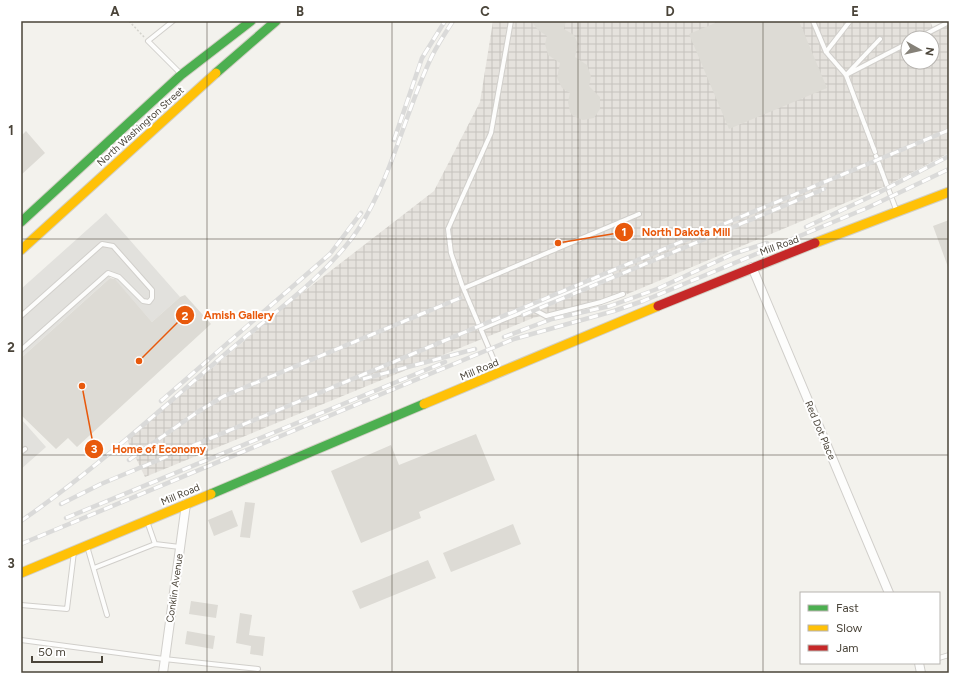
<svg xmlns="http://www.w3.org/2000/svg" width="970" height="694" font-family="Figtree,sans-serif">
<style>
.industrial{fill:url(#industrial-grid);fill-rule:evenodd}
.parking{fill:#e2e1dd}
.building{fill:#dddbd5}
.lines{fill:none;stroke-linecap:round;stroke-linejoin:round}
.lane-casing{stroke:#d1cfcb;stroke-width:6}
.street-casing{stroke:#d1cfcb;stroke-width:10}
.fast-casing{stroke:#d2cfc4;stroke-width:11}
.slow-casing{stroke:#d2cfc4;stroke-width:11}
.jam-casing{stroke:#d2cfc4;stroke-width:11}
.path{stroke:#d3d2cc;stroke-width:1.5;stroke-dasharray:2 2;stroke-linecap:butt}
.lane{stroke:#fdfdfc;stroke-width:4}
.street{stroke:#fdfdfc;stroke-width:8}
.fast{stroke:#4caf50;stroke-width:9}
.slow{stroke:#ffc107;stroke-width:9}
.jam{stroke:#c62828;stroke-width:9}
.rail-casing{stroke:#dadad9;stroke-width:4.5}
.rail{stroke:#fff;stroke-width:3;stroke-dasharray:9;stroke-linecap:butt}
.grid{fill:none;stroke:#4a4439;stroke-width:1;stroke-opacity:0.55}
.labels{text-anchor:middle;stroke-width:4;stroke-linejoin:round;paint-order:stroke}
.street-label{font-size:10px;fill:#4a4439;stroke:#fff}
.leader{fill:none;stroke:#e8590c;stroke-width:1.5}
.callout-dot{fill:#e8590c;stroke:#fff;stroke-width:1.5}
.mark-label{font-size:12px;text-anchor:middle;font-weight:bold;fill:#fff}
.callout-label{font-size:11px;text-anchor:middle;font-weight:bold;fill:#e8590c;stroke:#fff;stroke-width:4;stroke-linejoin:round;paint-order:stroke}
.neatline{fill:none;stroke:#4a4439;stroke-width:1.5}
.grid-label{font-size:13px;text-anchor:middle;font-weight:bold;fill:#4a4439}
</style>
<defs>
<pattern id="industrial-grid" width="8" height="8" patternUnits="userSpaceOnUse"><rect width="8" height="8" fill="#e5e2dd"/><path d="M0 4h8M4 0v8" fill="none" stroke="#c6c3be"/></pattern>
</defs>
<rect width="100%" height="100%" fill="#f3f2ed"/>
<path class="industrial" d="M493,21H930L934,30L949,25V153L888,185L625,295L533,318L145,477L127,440L289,303L434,191L480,102ZM908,38H932V62H908Z"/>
<path class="parking" d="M106,213L180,297L152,322L112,276L21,358V289Z
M21,419L46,447L21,469Z"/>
<path class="building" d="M531,21H566L564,29L574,35L578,44L575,57L587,65L591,76L589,86L600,97V109L594,118L583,120L573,116L570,112L568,102L570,93L562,88L557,78L560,63L548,55L545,44L547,36L538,30Z
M720,21H799L827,88L729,129L689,34Z
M26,131L45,153L21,175V136Z
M949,220V267H948L933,226Z
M110,278L115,279L152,322L180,297L185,295L211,324L77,447L68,438L56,449L21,415V358Z
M476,434L495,480L419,512L421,518L361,543L331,471L391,445L399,465Z
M245,502L255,503L250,538L240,537Z
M232,510L238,526L214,536L208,520Z
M513,524L521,544L451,572L443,553Z
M428,560L436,578L360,609L352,591Z
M191,601L218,605L216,618L189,614Z
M240,613L252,615L249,635L265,637L263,656L250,654L251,646L236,643Z
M187,631L215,636L213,649L185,644Z"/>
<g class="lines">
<defs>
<path id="lane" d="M173,21L148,41L180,73
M813,21L826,52L850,21
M918,38L949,22
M826,52L846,75L908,43
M875,152L846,75L880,39
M876,156L897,212
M464,288L639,214
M531,308L546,316L601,302L623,294
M21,316L102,244L113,246L152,290V298L149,302L143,301L119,277L108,273L21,350
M481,329L611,275
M499,372L462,285L451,253L448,229L491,133L511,21
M21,452L25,449
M155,544L180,547
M87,546L107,615
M94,568L155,544L147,521
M21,605L67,609L74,552
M21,640L164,659L258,669
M939,658L949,655"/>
<path id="street" d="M752,267L889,593
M919,663L921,673
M163,673L186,504"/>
<path id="fast" d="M216,73L276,21
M21,222L181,75L251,21
M211,494L424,404"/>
<path id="slow" d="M815,243L949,192
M21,250L216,73
M424,404L658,306
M21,573L211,494"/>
<path id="jam" d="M658,306L815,243"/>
</defs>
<use href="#lane" class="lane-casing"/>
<use href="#street" class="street-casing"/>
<use href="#fast" class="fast-casing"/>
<use href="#slow" class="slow-casing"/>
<use href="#jam" class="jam-casing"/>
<path class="path" d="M129,21L144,37"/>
<use href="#lane" class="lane"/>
<use href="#street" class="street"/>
<use href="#fast" class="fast"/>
<use href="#slow" class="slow"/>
<use href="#jam" class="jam"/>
<defs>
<path id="rail" d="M394,140L422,58L445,21
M806,227L878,193L949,156
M523,315L824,189
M504,337L552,319L610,306L657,289L733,254L767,243
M363,379L475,349
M161,401L330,254L361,213
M129,460L196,413L224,396L460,298
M61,504L101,484L949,130
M66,518L445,362
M21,521C95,470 163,407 231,349C273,313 329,274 359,228C393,175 405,112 432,56C438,44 446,32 453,21
M21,544L514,339L614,311L643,301L867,208L949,169"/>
</defs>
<use href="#rail" class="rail-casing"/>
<use href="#rail" class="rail"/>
</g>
<path class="grid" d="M207,21V673M392,21V673M578,21V673M763,21V673M21,239H949M21,455H949"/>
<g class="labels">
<g class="street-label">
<text transform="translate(140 126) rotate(-42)" y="4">North Washington Street</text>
<text transform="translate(779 245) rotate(-20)" y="4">Mill Road</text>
<text transform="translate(479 369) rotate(-23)" y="4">Mill Road</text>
<text transform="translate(821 430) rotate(67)" y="4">Red Dot Place</text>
<text transform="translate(180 494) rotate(-23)" y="4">Mill Road</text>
<text transform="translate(174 588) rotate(-82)" y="4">Conklin Avenue</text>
</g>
</g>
<path class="leader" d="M558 243L624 232M139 361L185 315M82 386L94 449"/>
<g class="callout-dot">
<circle cx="558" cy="243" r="4"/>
<circle cx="139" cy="361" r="4"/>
<circle cx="82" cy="386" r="4"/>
<circle cx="624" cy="232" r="10"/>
<circle cx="185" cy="315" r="10"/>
<circle cx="94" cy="449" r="10"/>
</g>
<g class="mark-label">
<text x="624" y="236">1</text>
<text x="185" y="320">2</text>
<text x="94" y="453">3</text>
</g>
<g class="callout-label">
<text x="686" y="236">North Dakota Mill</text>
<text x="239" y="319">Amish Gallery</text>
<text x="159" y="453">Home of Economy</text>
</g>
<rect width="970" height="694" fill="none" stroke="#ffffff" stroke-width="44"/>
<rect x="800" y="592" width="140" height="72" fill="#ffffff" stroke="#b7b4b0"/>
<rect x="808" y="605" width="20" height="6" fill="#4caf50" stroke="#b7b4b0"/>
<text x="836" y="612" font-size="12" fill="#4a4439">Fast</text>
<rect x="808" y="625" width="20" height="6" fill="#ffc107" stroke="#b7b4b0"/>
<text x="836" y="632" font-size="12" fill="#4a4439">Slow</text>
<rect x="808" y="645" width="20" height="6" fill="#c62828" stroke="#b7b4b0"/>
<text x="836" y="652" font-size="12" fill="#4a4439">Jam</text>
<g transform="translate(920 50) rotate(98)"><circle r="19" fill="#ffffff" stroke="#b7b4b0"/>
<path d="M0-3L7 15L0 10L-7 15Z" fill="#858178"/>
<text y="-6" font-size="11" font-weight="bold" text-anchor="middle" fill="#4a4439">N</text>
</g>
<path d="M32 656v6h70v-6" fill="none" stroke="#4a4439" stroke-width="2"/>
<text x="38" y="656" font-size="12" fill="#4a4439" stroke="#ffffff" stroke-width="3" paint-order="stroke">50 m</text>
<rect x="22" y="22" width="926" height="650" class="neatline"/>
<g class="grid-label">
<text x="115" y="16">A</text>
<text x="300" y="16">B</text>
<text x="485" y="16">C</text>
<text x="670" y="16">D</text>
<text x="855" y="16">E</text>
<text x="11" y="135">1</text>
<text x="11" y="352">2</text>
<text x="11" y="568">3</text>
</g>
</svg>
